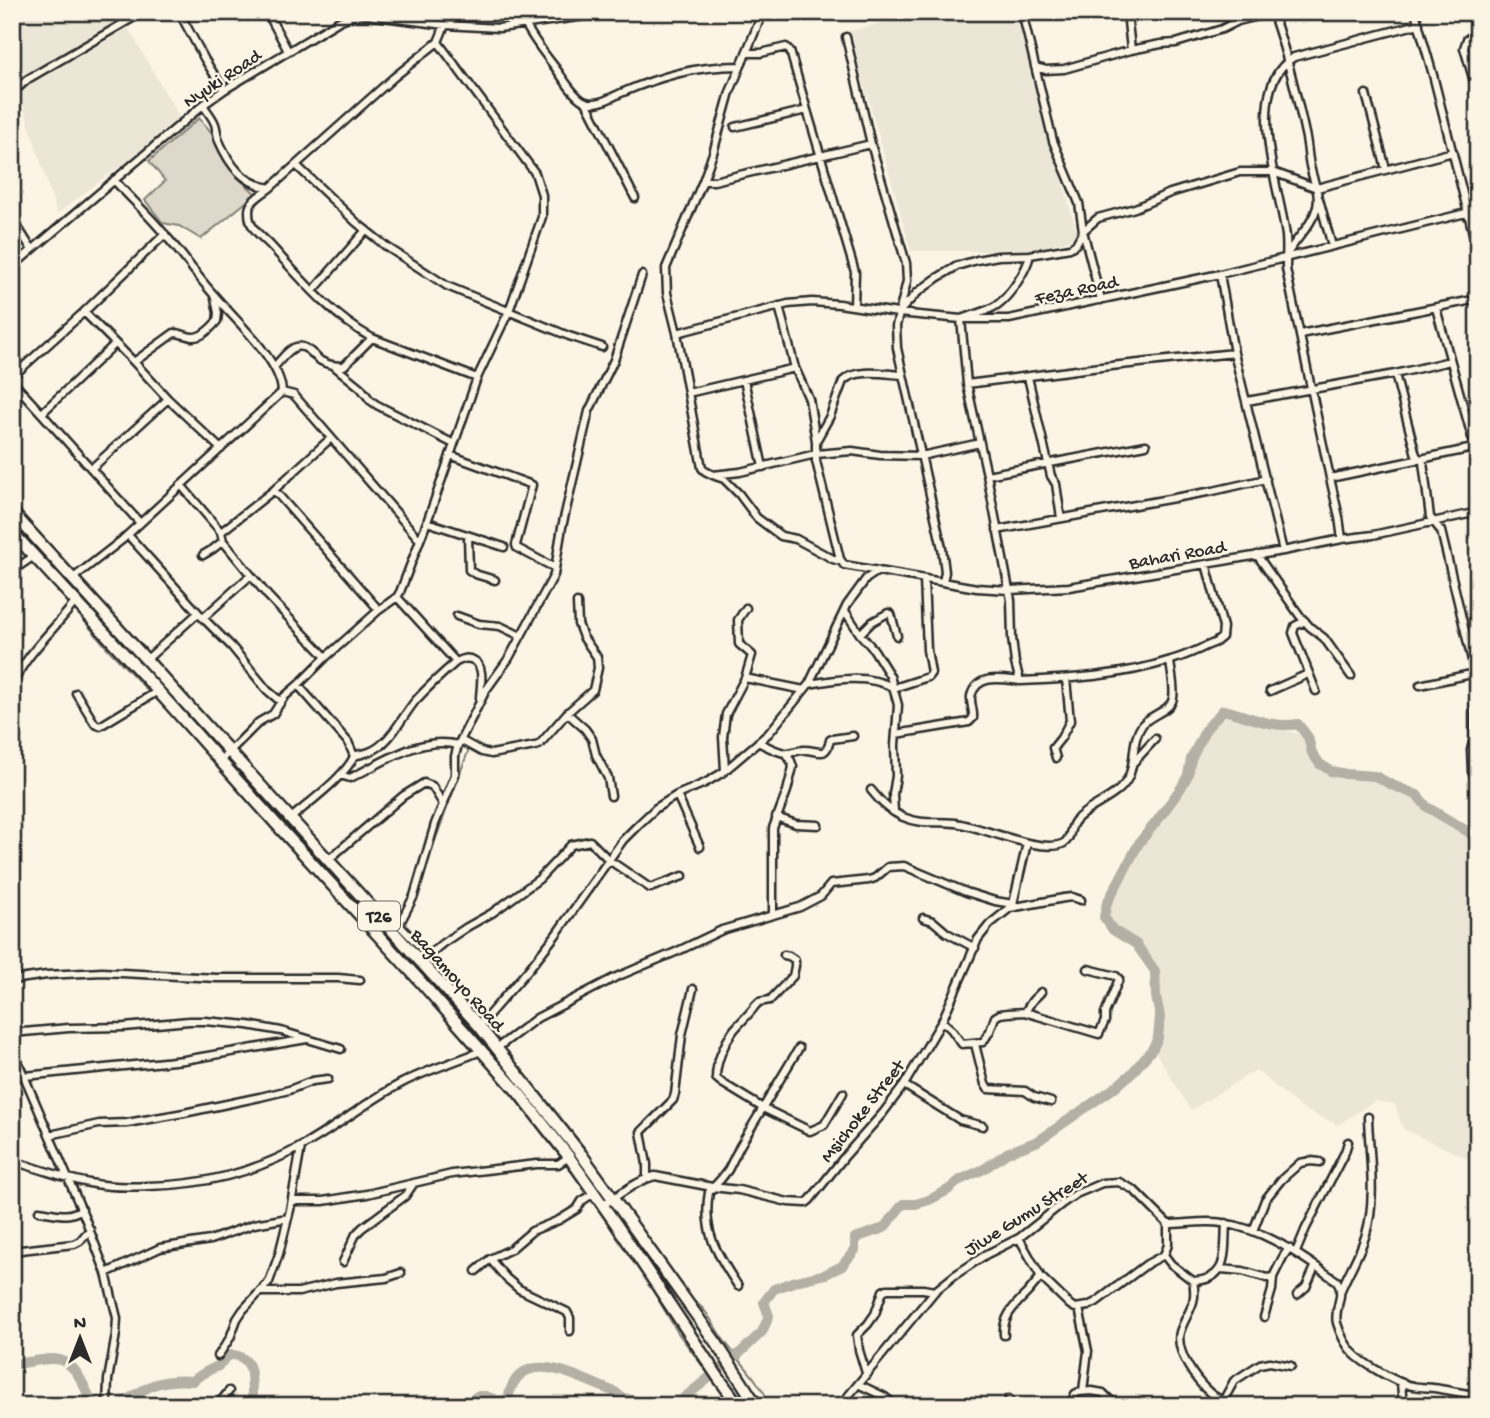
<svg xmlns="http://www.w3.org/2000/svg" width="1490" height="1418" font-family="'Gochi Hand',sans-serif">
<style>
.built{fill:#ece6d7}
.pitch{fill:#ded8ca;stroke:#84827a;stroke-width:2}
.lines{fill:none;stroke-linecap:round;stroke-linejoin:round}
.stream{stroke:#7d7b74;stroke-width:2}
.river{stroke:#b4b0a5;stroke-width:10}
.minor-casing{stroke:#2b2b2b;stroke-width:11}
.trunk-casing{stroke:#2b2b2b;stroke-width:15}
.minor{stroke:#fcf5e5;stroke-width:6}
.trunk{stroke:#fcf5e5;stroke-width:10}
.labels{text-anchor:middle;stroke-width:5;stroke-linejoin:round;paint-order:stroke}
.shield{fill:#fcf5e5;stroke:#6a6863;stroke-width:2}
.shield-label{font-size:18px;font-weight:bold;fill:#2b2b2b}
.street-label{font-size:19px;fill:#2b2b2b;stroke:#fcf5e5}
</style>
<rect width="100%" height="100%" fill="#fcf5e5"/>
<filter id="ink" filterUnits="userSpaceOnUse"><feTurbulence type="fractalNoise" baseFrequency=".0143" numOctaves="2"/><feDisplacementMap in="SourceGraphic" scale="14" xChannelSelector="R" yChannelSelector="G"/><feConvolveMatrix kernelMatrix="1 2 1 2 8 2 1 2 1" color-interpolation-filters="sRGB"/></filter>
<g filter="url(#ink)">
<path class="built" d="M12,12H133L26,75L12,50Z
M930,12H1017L1078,237L1032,251H911L849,31Z
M128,28L180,118L132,157L57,214L19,92Z
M1223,710L1308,737L1320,764L1367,776L1417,795L1467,831L1478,842V1163L1403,1129L1395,1104L1375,1101L1338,1125L1301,1108L1256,1070L1191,1110L1153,1048L1160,1017L1155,971L1136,944L1113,930L1107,903L1139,843L1174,798L1198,746Z"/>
<path class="pitch" d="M199,118L213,134L234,174L256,194L201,239L179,226L163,223L145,200L165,181L149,161Z"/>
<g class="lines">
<path class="stream" d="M12,542L28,558
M30,561L69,603
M74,609L109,650L150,693
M155,698L184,727
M429,857L469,749
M645,1277L678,1333L732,1406
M693,1301C707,1308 714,1327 723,1339C739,1361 760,1381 771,1406"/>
<path class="river" d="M12,1364C25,1363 38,1360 51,1359C76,1357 84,1388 94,1406
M118,1406C147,1387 157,1378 193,1381C202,1373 208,1371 218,1366C221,1364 223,1360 226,1358C233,1351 246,1358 249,1366C253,1373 251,1395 253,1406
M466,1406L477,1396H485L500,1401L508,1398C521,1341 581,1380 615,1392L621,1397L652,1406
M674,1406L741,1352L762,1332L769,1316L764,1302L774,1289L796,1281L826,1274L842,1266L855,1250V1238L884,1228L903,1204H916L929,1200L948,1190L960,1180L984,1169L1007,1153L1038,1141L1117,1086L1132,1073L1153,1048L1158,1038L1160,1017L1156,996L1155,971L1136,944L1113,930L1104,917L1107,903L1139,843L1157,821L1181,788L1188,775L1191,759L1206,729L1223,710C1248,715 1271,729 1298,724L1308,737L1312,753L1320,764L1331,771L1346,774L1375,776L1392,785L1417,795L1427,807L1467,831L1478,841"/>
<defs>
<path id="minor" d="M179,12L205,60L224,90
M267,12L288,51
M520,12C525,29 543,52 554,66C562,76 574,98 586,102C598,106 610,98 621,93C661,76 696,66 740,66
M763,12L730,92L713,153L703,181L666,268L667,293L677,333L702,468L705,471L713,475L740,472L816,454L852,451L880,455L921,456L980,443
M1022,12L1053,141L1079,203L1083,231L1101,300
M1127,12L1131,50
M1272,12C1287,53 1297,96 1306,138C1308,148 1308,159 1311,170C1314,183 1320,193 1317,207C1312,226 1295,239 1286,256
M1415,12L1433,75L1478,253
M445,25L438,42L393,78L270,188C262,194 249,201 249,211C249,216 250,223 253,227C257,234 266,240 272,247C302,280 332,316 372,338L477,378
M1478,33L1467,39L1464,48L1478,95
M846,37L871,144L906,263L907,281L896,326L897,348L942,548L945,572L943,582
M746,53H761L786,47L790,51L807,110L855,272L854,306
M1035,67L1046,70L1064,69L1131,50L1161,44L1176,43L1222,29L1238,21L1275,12
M12,93L28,79L143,12
M1366,94L1386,169
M586,102L635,198
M203,105C207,111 213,118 215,124C217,130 217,136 219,141C230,166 243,183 270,188
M735,127L807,110
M296,165L357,223L387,247L447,286L569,336L602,347
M114,180C131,199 150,216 166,236C183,255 197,276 214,295C234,319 281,360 282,392
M703,181H714L871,144
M1319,199L1332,246
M12,218L32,250
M12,267L203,105L224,90L339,21L351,16L367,15L445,25L499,28L613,12
M1220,274L1234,353L1283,551
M313,291L366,230
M779,306L795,368L809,399L816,441V461L840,559L844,565L977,588L1009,590L1069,587L1283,551L1342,539L1373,535L1478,512
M1436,308L1473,441L1471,448
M84,312L134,362L168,399L221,449
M898,313L918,292L937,278L957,266L977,260L998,256L1030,255L1070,248L1076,244L1083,231L1098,218L1135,208L1170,193L1240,172H1273L1317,188L1453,152
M677,333L788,304L812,302L839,304L898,313L961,319H1009L1220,274L1478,210
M1300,334L1478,299
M115,344L44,411L43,415L140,523
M134,362L174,333C181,333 185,336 192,337C202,338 211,328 217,321L218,313L215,298
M334,366L361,388L370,400L377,405L454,444
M274,367C280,361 288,349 296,347C307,344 313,356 321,361C328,365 336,366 344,366L372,338
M1395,374L1416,455L1423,462L1430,517L1441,531L1475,673V735L1471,750L1472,772
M12,377L84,312L165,234
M1028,377L1051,476L1056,484L1061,518
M744,380L763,467
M12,381L43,415
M967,384L1092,368L1234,353
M688,393L795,368
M1247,401L1395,374L1450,361
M816,441L830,416L843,381C855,368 886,374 903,375
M450,455L532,485L516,545L517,548L555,568
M92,468L168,399
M987,475L1146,445
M715,476L724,479L739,494L757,518L781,536L796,539L833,559L840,561
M1330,478L1478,447
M181,485L221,532
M274,490L379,610
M427,522L504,547
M997,530L1213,491L1266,479
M128,535L203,618L232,647L267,690L280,701
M468,536L469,570L475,574L495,580
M1342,539L1339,517L1330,478L1286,269C1286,258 1287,247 1286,236C1280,188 1242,88 1294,57L1419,24
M203,555L213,549L223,541
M1257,555L1300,616L1310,627L1324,638L1351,676
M12,571L34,556
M72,579L122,540L282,392L294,395L419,539
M845,611L860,634L872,622L888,613L891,614L897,636
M457,616L479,624L500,626L521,636
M203,618L251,575
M1305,621L1295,626L1293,633L1316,691
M860,634L874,650L890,676L898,705L895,745L896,776L893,794L894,812
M326,657L268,596L223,541L221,532L274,490L331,438
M146,660L198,613
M456,662C463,659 466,657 473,660C486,666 480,687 480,699
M745,678L804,690
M1020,681C1070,679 1122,676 1171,660C1186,656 1201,648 1216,642L1222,637L1223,627L1206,564
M809,684C837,679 868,674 894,688L928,677L931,673L927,650L924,579
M1420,685L1476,673
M12,686C26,653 55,629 76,601
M1270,691L1308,674
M76,693L95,724L100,726L158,691
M567,713L585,729L592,739L596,755L608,778L611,796
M896,734L969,722L973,718C974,711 970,703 971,696C977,673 1003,679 1020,681L1015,663L1012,638L1011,600L987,475L967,384L961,319C972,315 987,312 997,305C1010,296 1027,270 1030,255
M462,741L482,752L491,754L535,746L539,745L567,713L593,690L598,668L597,657L583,637L578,624L577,603
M758,742C766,746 777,752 785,753C791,754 797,750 803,750C817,749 826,760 830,740L832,739L853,736
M354,756C359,754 364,754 369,752C390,745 403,715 416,700C429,686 442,674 456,662L397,597
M1056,758L1053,748L1061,738L1070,721L1066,679
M220,761L259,722L273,714L284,697L298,685L326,657L379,610L397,597L400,592L427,522L477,378L509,311L542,217V195L535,173L438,42
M1133,763L1155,739
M725,770L723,737L726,714L745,678L752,655L739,644L738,620L746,608
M340,775L350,778C383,763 420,735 458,745
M871,790C880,801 889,811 903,817C922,825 936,821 955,823C981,826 1042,855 1064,843C1072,838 1069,827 1076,820C1090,804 1120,798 1129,776C1136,760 1131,741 1142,725C1149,715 1171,711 1173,698C1175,687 1171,672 1170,661
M677,795L700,847
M776,817L796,824L818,825
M290,819C307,804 346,776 354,756L348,742L298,685
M328,860L403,796L424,783L432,786L443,804
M1010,908L1064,898L1072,897L1081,900
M773,914V828L787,791L793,767L791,761L786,754
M923,918L933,921L947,933L975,948
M428,955L404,930L401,927V921L414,896L435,824L455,775V756L458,745L486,690L509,658L554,575L562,527L589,411L614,360L642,275
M784,955L789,956L795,960V966L793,976L770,1000L759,1002L755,1006C749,1015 740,1022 733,1031C724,1044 716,1062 716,1078L722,1083L763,1108L810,1131L824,1125L843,1093
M425,958L443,943L467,927L492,913L539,879L571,845L590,841L609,860L650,888L683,876
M12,980L47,975L102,972L217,978H338L360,980
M1025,1012L1032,1001L1041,992
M942,1021L951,1029L962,1044L983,1042L990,1031L995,1017L1000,1014L1008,1013L1025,1012L1099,1034L1105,1021V1013L1119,979L1116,976L1088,969
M479,1026L528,970L555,936L623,840L639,824L656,808L677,795L705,783L722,773L769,733L809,684L847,605L866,579L878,571
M12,1033L69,1028L124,1027L189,1021H205L248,1025L281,1031L341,1049
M975,1044L985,1084L988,1089L1025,1091L1034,1097L1051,1102
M12,1048L85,1218L106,1273L117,1318L116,1334L108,1380L107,1406
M497,1048L537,1018L614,978L678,951L722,930L800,907L821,896L831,884L869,880L875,878L888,867L904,866L966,892L995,901L1013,904
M25,1076L184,1060L307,1039
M904,1085L960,1120L983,1126
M50,1135L99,1124L127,1123L184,1113L260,1097L289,1090L312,1081L328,1079
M12,1161C38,1168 63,1178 89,1183C109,1187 129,1187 148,1186C204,1185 253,1173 302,1146C337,1127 367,1101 402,1083C427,1070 455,1062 481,1051
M647,1178V1164L641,1132L673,1100L675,1094L682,1035L693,989
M292,1201H323L367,1194L452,1174L537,1164H558L569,1157
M603,1205C619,1195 636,1181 655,1176L712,1187L739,1190L788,1202L806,1203L810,1200L845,1156L883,1113L904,1085L942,1021L978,939L990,924L1010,908L1013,904L1027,843
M39,1211C57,1213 66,1219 82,1209
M1253,1231L1265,1200L1281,1180L1300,1163L1311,1161L1320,1162
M1019,1238L1041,1277L1070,1305L1075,1308L1088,1306L1096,1302L1147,1264L1164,1255L1168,1245V1224
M12,1251L74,1244L80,1241L90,1229
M1296,1252L1306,1228L1345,1152L1348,1142
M1164,1255L1171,1264L1193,1281C1198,1305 1187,1311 1180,1332C1175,1352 1196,1381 1210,1393C1217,1399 1226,1402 1234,1406
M490,1259L506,1278L519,1289L567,1312L570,1318V1331
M343,1262L356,1234L362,1228L405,1196L414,1183
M1221,1269L1243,1271L1267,1278L1273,1277L1283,1257L1289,1248
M476,1271L490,1259L511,1249L532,1231L559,1220L577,1209L582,1201L594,1193
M106,1273L160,1248L210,1240L254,1224L288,1218
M1193,1281C1230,1280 1224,1251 1226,1223
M738,1286C717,1254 702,1232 709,1192L721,1179L728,1170L740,1146L799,1048
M1341,1290C1349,1271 1360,1254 1366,1234C1377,1197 1369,1156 1368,1117
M260,1292H299L336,1283L386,1278L401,1273
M1297,1295L1306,1287L1315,1267
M1079,1308L1088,1351L1083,1391
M1264,1317L1272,1290L1273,1277
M1004,1335C1002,1315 1017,1304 1029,1291C1033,1286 1037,1281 1041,1277
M218,1356L230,1338L237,1319L243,1310L269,1282L279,1254L290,1210L301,1147
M866,1373L859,1350L857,1335L868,1324L875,1314L883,1291L887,1289H923L935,1291
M1401,1383L1403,1406
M858,1384L885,1397L896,1406
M1223,1401L1234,1381L1260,1364L1270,1362L1291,1366
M217,1406L229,1391
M840,1406L935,1291L955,1275L987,1254L1019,1238L1063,1203L1076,1194L1102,1183L1119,1182L1134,1190L1168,1224C1185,1224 1205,1220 1222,1223C1266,1229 1302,1257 1337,1281C1346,1296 1333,1308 1337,1323C1340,1333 1345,1344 1352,1352C1362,1363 1398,1384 1413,1386C1422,1388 1431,1387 1440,1389C1453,1391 1465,1394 1478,1395
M1008,1406L1009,1399
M1070,1406L1075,1394L1079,1392L1092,1391L1103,1393L1116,1406"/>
<path id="trunk" d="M12,512L479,1026L581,1154L717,1344L757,1406
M12,532L158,691L279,827L420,981L518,1092L569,1157L616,1224L718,1377L739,1406"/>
</defs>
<use href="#minor" class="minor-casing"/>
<use href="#trunk" class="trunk-casing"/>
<use href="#minor" class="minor"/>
<use href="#trunk" class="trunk"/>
</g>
</g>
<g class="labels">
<rect class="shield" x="358" y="901.5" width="42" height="29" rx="5"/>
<g class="shield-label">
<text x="379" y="922">T26</text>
</g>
<g class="street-label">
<text transform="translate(221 77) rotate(-34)" y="7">Nyuki Road</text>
<text transform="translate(1076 288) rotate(-12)" y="7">Feza Road</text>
<text transform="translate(1177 553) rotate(-10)" y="7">Bahari Road</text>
<text transform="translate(459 979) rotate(48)" y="7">Bagamoyo Road</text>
<text transform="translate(861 1110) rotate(-52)" y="7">Msichoke Street</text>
<text transform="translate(1025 1212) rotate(-32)" y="7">Jiwe Gumu Street</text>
</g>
</g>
<rect width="1490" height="1418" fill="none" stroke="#fcf5e5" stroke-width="42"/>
<rect x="21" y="21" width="1448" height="1376" fill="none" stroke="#2b2b2b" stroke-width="2.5" filter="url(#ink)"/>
<g transform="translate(80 1338)" stroke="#fcf5e5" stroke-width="5" paint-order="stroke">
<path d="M0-5L12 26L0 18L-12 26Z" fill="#2b2b2b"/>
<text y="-10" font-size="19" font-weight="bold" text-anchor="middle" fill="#2b2b2b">N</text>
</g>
</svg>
